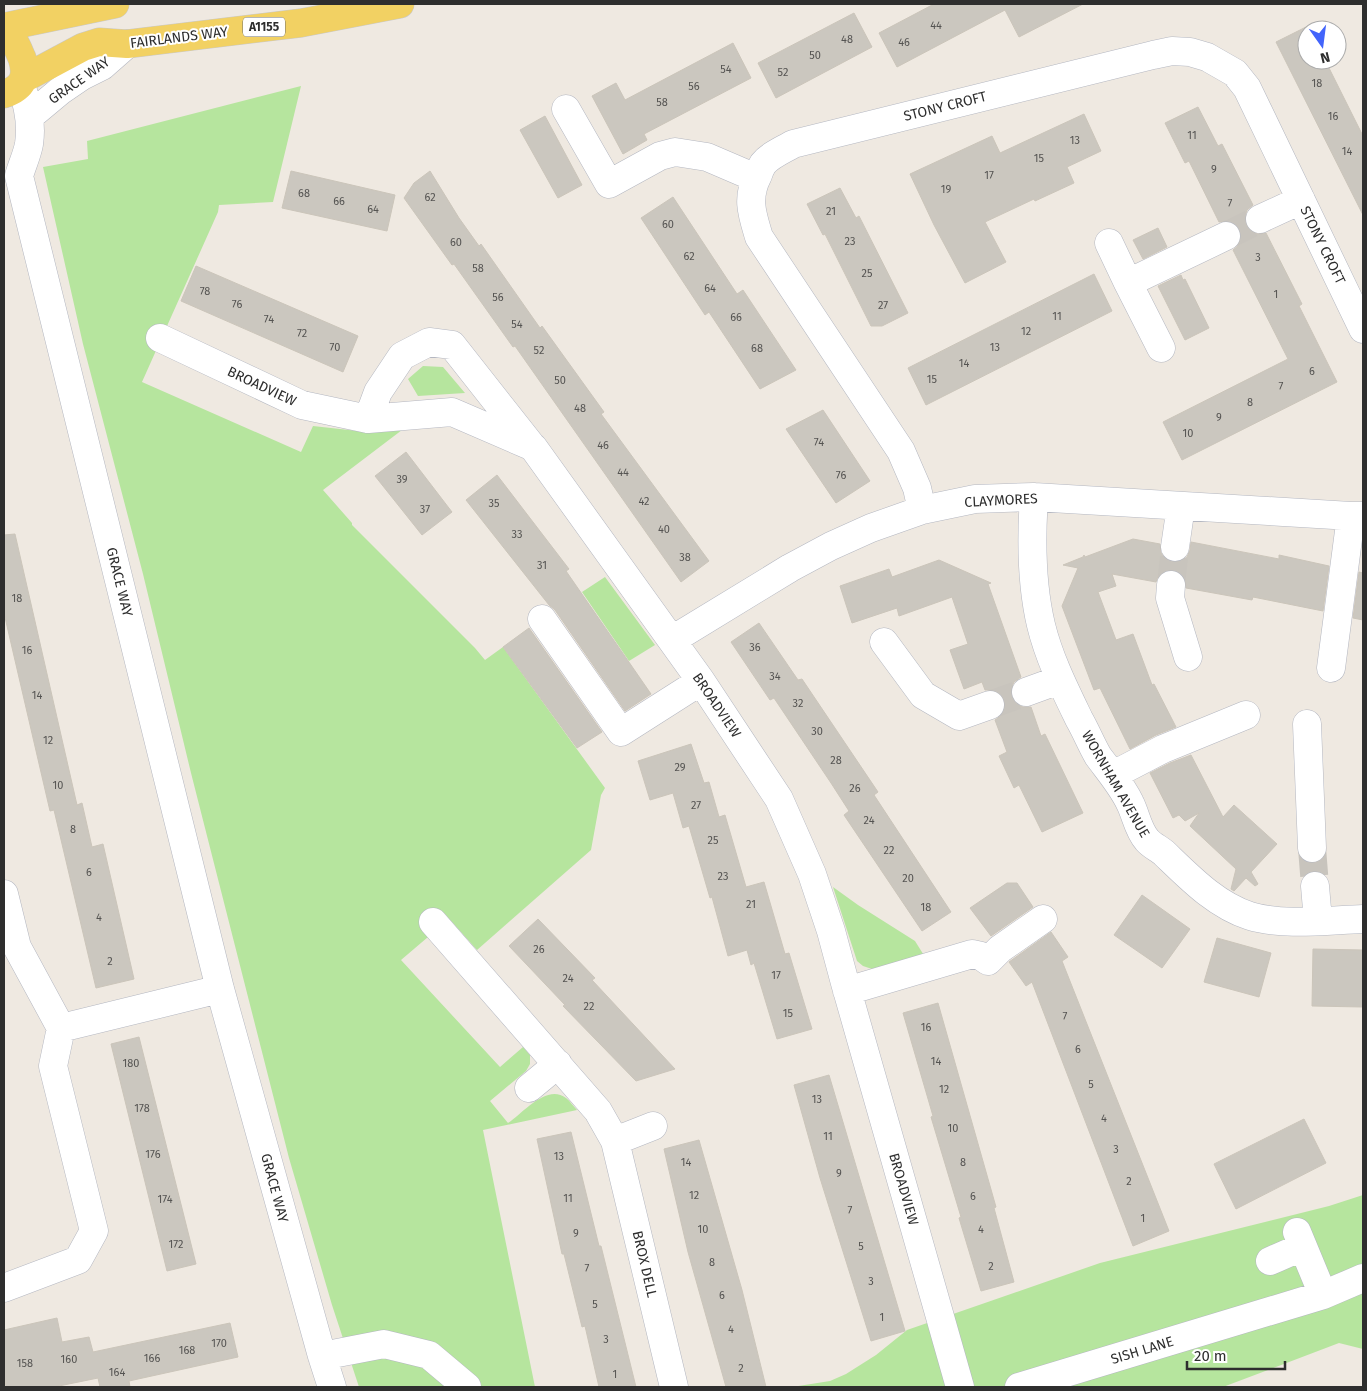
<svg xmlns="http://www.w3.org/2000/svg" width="1367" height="1391" font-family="'Fira Sans',sans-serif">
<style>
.green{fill:#b6e59e}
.building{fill:#cbc7bf;stroke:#cbc5ba}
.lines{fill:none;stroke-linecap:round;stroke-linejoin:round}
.minor-tunnel{stroke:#c8c4bd;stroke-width:28;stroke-dasharray:28 14;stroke-linecap:butt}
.minor-casing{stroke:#b4b7c1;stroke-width:29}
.major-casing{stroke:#c9c9c9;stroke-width:29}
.minor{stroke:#fff;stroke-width:28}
.major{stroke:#f2d163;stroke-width:28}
.labels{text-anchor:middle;stroke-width:4;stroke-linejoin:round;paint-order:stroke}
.number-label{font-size:11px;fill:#555452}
.shield{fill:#fff;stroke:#6d6d6d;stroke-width:1}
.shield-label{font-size:12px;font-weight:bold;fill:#2e2e2e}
.street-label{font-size:14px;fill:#2e2e2e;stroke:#fff}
</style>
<rect width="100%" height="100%" fill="#efe9e1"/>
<path class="green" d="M301,86L273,202L219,205L218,212L142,382L301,452L313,426L367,432L402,430L323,490L352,523V525L475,648L485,660L503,647L605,788L601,795L591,850L477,950L444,913L423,931L428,937L401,960L500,1067L523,1047L530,1055V1064L526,1071L490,1101L508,1123C523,1113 547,1083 566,1098C570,1101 573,1106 577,1110L483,1130L535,1387H359L332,1305L289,1158L191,773L143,574L83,344L43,167L88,159L87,141Z
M423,366L443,367L465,393L418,396L408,379Z
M605,577L655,645L629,661L582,592Z
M833,887L858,905L915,941L925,957L872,969L863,966L857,961Z
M1363,1195V1349L1339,1343L1223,1387H792L830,1381L846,1374L876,1355L907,1330L1100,1263L1329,1206Z"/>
<path class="building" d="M934,4H1083L1019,37L1005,10L897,67L879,33Z
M854,13L872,47L776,98L758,63Z
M1308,26L1310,30H1307V60H1325L1363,136V215L1276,42Z
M733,43L751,78L644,134L647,140L623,154L592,96L616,83L625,100Z
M1198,107L1218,146L1222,144L1253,205L1247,210L1245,217L1246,226L1251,231L1258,234L1266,233L1302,304L1299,306L1337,382L1182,460L1163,422L1288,359L1233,250L1239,245L1241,238L1240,229L1235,223L1228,221L1219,222L1189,161L1185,163L1165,123Z
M1084,114L1101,151L1067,167L1074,183L1035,201L1034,199L985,222L1006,262L965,283L934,225L910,174L992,136L1000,153Z
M545,116L582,185L558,198L520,130Z
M291,171L395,195L387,231L282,208Z
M430,171L459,218L479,246L481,244L540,328L542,326L604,412L601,414L709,561L681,582L515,346L513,347L454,264L452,265L404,198L414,183Z
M840,188L856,218L859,216L908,313L882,326H871L825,234L823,235L807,204Z
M673,197L737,294L743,290L796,370L760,389L709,312L705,315L641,218Z
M1158,228L1167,247L1143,259L1133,240Z
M196,266L358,336L343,372L181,301Z
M1094,274L1112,311L926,405L908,368Z
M1181,275L1183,280L1185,279L1209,328L1185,340L1158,286Z
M823,410L870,481L836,503L786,429Z
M406,452L452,512L422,535L375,476Z
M497,475L569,569L566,571L651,694L625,711L555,610L549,605L466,500Z
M15,534L77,805L82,803L92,847L103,844L134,979L96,988L54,810L50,811L4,613V535Z
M1133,539L1160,544L1161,553L1166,560L1173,562L1181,561L1187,557L1190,550L1191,542L1279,559V555L1329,566L1323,611L1253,597L1252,600L1186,588L1185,578L1179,572L1173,570L1164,571L1158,576L1156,582L1112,574L1116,586L1098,592L1116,640L1133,634L1152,685L1154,684L1176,727L1156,735L1130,749L1100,688L1094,690L1062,606L1078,568L1063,565L1083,557L1084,555L1085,557Z
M939,560L991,583L988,584L1021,677L1014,682L1011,689L1012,698L1016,704L1023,707H1031L1041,736L1045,734L1083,813L1042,832L1019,785L1014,788L999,756L1007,752L995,720L1002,715L1005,708L1004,699L1000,693L993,690H985L982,682L964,689L950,650L968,644L952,597L899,616L897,608L852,623L840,586L889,569L892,577Z
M1359,572L1363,573V620L1353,618Z
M759,623L798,680L802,679L878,792L874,795L951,912L922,931L844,815L849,811L831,783L774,698L770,700L731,642Z
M529,628L602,732L577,748L503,647Z
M691,744L704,783L709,782L719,817L725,815L746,887L764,882L785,954L789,953L812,1029L777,1039L754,963L751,965L747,950L728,956L712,897L710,898L689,826L683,828L673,793L650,800L638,761Z
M1191,755L1223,817L1234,805L1277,844L1251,872L1258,884L1255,886L1246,878L1234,891L1231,889L1236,869L1190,826L1199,813L1185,821L1179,815L1173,818L1150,773L1170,763Z
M1007,883H1017L1033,907L991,936L970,908Z
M1142,895L1190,929L1162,968L1114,935Z
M538,919L595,978L592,980L675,1069L636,1081L563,1006L565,1005L509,946Z
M1051,932L1068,957L1062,961L1169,1231L1133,1246L1032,982L1026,986L1009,962Z
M1217,938L1271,953L1259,997L1204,982Z
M1313,949L1363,950V1007L1312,1006Z
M938,1003L996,1207L994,1208L1014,1282L981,1291L959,1218L961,1217L931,1117L933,1116L903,1013Z
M139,1037L196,1264L167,1271L111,1044Z
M829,1075L905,1331L871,1341L820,1178L794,1085Z
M1304,1119L1326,1163L1236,1209L1214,1164Z
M571,1132L599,1246H601L636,1387H599L585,1326L582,1327L564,1254H562L537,1139Z
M699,1140L742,1290L766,1387H726L688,1252L664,1149Z
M57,1318L62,1342L89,1337L93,1352L230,1323L238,1357L129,1381L130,1387H100L98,1378L54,1387H6L4,1375V1330Z"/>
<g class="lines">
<path class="minor-tunnel" d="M1226,236L1260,219
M1171,585L1175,547
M990,705L1026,692
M1312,848L1315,886"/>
<defs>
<path id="minor" d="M21,85C28,104 32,124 29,144C27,155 22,165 19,176L220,989L322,1356L332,1387
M566,109L609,184L660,156L675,152L707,157L756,178
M30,116L60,91L82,76L102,66L127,44
M1260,219L1301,200
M1109,243L1128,283
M160,338L302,405L368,419L452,412L533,447L701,681L779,799L812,874L831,931L845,983L960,1387
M1161,348L1128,283L1226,236
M368,419L378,392L402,356L429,342L452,345L530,444
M1034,497C1031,540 1031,583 1041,625C1049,658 1064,688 1079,719C1086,731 1091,744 1098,756C1109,771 1122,786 1130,803C1136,815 1138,830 1147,840C1152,846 1160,849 1165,854C1190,878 1216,905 1250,916C1283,926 1329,920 1363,919
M922,510L917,488L901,451L759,237C752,214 746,198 758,175C759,172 761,167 763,164C770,155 783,150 793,144L1153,55L1172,51L1190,52L1207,57L1235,73L1247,88L1363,329
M1175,547L1181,506
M1171,585L1170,598L1188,657
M542,619L621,732L701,681
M672,640L790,568L831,546L871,528L922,510L975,499L1034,497L1351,516H1363
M884,642L923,695L959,716L990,705
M1331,668L1351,516
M1026,692L1059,680
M1307,724L1312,848
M1113,775L1163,749L1246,715
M1315,886L1318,921
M4,894L17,947L61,1028
M433,922L598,1111L615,1141L674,1387
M847,991L972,954L981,956L988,961L1000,949L1043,919
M529,1088L558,1064
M615,1141L653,1126
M1297,1232L1323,1295
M1270,1261L1302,1247
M4,1288L78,1260L94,1231L53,1066L61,1028L220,989
M322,1356L384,1344L429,1355L467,1387
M1019,1387L1323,1295L1363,1278"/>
<path id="major" d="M4,27L115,4
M4,33C7,36 13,39 15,43C18,48 20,54 22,58C28,77 23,88 4,94
M25,78L83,47L99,42L127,44L301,23L400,4"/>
</defs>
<use href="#minor" class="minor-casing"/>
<use href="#major" class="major-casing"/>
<use href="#minor" class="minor"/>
<use href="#major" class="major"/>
</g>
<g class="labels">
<g class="number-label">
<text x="936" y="29">44</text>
<text x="847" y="43">48</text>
<text x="904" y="46">46</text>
<text x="815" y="59">50</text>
<text x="726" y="73">54</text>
<text x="783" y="76">52</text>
<text x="1317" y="87">18</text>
<text x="694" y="90">56</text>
<text x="662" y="106">58</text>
<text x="1333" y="120">16</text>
<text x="1192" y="139">11</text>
<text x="1075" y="144">13</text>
<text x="1347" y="155">14</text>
<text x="1039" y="162">15</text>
<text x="1214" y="173">9</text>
<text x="989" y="179">17</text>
<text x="946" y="193">19</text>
<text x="304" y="197">68</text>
<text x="430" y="201">62</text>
<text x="339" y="205">66</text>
<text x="1230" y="207">7</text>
<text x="373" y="213">64</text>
<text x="831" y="215">21</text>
<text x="668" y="228">60</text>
<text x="850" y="245">23</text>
<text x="456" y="246">60</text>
<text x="689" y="260">62</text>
<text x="1258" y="261">3</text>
<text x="478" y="272">58</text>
<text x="867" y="277">25</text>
<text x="710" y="292">64</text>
<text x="205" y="295">78</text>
<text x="1276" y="298">1</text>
<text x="498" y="301">56</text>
<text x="237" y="308">76</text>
<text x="883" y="309">27</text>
<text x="1057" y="320">11</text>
<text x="736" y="321">66</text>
<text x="269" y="323">74</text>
<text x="517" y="328">54</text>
<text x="1026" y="335">12</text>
<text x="302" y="337">72</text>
<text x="335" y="351">70</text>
<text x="995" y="351">13</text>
<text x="757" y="352">68</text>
<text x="539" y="354">52</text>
<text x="964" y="367">14</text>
<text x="1312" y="375">6</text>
<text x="932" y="383">15</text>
<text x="560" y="384">50</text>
<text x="1281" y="390">7</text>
<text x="1250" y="406">8</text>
<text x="580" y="412">48</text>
<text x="1219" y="421">9</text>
<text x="1188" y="437">10</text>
<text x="819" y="446">74</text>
<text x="603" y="449">46</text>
<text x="623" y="476">44</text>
<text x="841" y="479">76</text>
<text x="402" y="483">39</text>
<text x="644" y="505">42</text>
<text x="494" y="507">35</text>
<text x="425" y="513">37</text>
<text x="664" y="533">40</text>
<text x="517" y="538">33</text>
<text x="685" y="561">38</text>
<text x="542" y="569">31</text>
<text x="17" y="602">18</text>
<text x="755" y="651">36</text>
<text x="27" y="654">16</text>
<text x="775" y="680">34</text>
<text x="37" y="699">14</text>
<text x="798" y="707">32</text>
<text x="817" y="735">30</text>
<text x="48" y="744">12</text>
<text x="836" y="764">28</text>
<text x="680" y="771">29</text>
<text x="58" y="789">10</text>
<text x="855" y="792">26</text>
<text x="696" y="809">27</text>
<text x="869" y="824">24</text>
<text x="73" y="833">8</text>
<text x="713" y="844">25</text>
<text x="889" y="854">22</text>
<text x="89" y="876">6</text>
<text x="723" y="880">23</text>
<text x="908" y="882">20</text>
<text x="751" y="908">21</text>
<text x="926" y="911">18</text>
<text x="99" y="921">4</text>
<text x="539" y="953">26</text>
<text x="110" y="965">2</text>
<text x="776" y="979">17</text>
<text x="568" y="982">24</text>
<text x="589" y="1010">22</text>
<text x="788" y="1017">15</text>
<text x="1065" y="1020">7</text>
<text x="926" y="1031">16</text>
<text x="1078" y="1053">6</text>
<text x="936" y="1065">14</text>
<text x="131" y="1067">180</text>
<text x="1091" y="1088">5</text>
<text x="944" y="1093">12</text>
<text x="817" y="1103">13</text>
<text x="142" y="1112">178</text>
<text x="1104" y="1122">4</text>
<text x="953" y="1132">10</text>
<text x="828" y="1140">11</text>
<text x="1116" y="1153">3</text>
<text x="153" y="1158">176</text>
<text x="559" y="1160">13</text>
<text x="686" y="1166">14</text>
<text x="963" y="1166">8</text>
<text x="839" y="1177">9</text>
<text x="1129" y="1185">2</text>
<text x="694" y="1199">12</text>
<text x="973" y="1200">6</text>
<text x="568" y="1202">11</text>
<text x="165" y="1203">174</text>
<text x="850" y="1214">7</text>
<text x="1143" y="1222">1</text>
<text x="703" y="1233">10</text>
<text x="981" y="1233">4</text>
<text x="576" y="1237">9</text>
<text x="176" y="1248">172</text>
<text x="861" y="1250">5</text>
<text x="712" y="1266">8</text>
<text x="991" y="1270">2</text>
<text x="587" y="1272">7</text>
<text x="871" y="1285">3</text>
<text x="722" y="1299">6</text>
<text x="595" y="1308">5</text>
<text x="882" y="1321">1</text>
<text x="731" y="1333">4</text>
<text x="606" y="1343">3</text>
<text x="219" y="1347">170</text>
<text x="187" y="1354">168</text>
<text x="152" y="1362">166</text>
<text x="69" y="1363">160</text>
<text x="25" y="1367">158</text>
<text x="741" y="1372">2</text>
<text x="117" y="1376">164</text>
<text x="615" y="1378">1</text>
</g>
<rect class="shield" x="243" y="17.5" width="42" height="19" rx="4"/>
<g class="shield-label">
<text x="264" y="31">A1155</text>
</g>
<g class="street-label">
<text transform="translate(179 37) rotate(-7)" y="5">FAIRLANDS WAY</text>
<text transform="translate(79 80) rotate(-35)" y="5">GRACE WAY</text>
<text transform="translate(945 106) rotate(-14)" y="5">STONY CROFT</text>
<text transform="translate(1323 245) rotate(64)" y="5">STONY CROFT</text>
<text transform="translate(262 386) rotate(25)" y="5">BROADVIEW</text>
<text transform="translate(1001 500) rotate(-3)" y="5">CLAYMORES</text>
<text transform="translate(120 582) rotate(76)" y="5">GRACE WAY</text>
<text transform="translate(717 705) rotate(56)" y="5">BROADVIEW</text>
<text transform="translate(1116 784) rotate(60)" y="5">WORNHAM AVENUE</text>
<text transform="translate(275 1188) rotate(75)" y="5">GRACE WAY</text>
<text transform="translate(904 1189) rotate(74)" y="5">BROADVIEW</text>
<text transform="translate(645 1264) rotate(77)" y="5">BROX DELL</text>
<text transform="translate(1142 1350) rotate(-17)" y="5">SISH LANE</text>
</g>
</g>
<rect width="1367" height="1391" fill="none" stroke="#2e2e2e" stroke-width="10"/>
<g transform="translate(1322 45) rotate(166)"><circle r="24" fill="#ffffff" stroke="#ababab"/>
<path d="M0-4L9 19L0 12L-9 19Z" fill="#4264fb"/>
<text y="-8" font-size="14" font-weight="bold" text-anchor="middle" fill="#2e2e2e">N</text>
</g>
<path d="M1187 1361v8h98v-8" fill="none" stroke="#2e2e2e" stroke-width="2.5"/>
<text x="1194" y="1361" font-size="15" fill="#2e2e2e" stroke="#ffffff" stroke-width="4" paint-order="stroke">20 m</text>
</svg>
